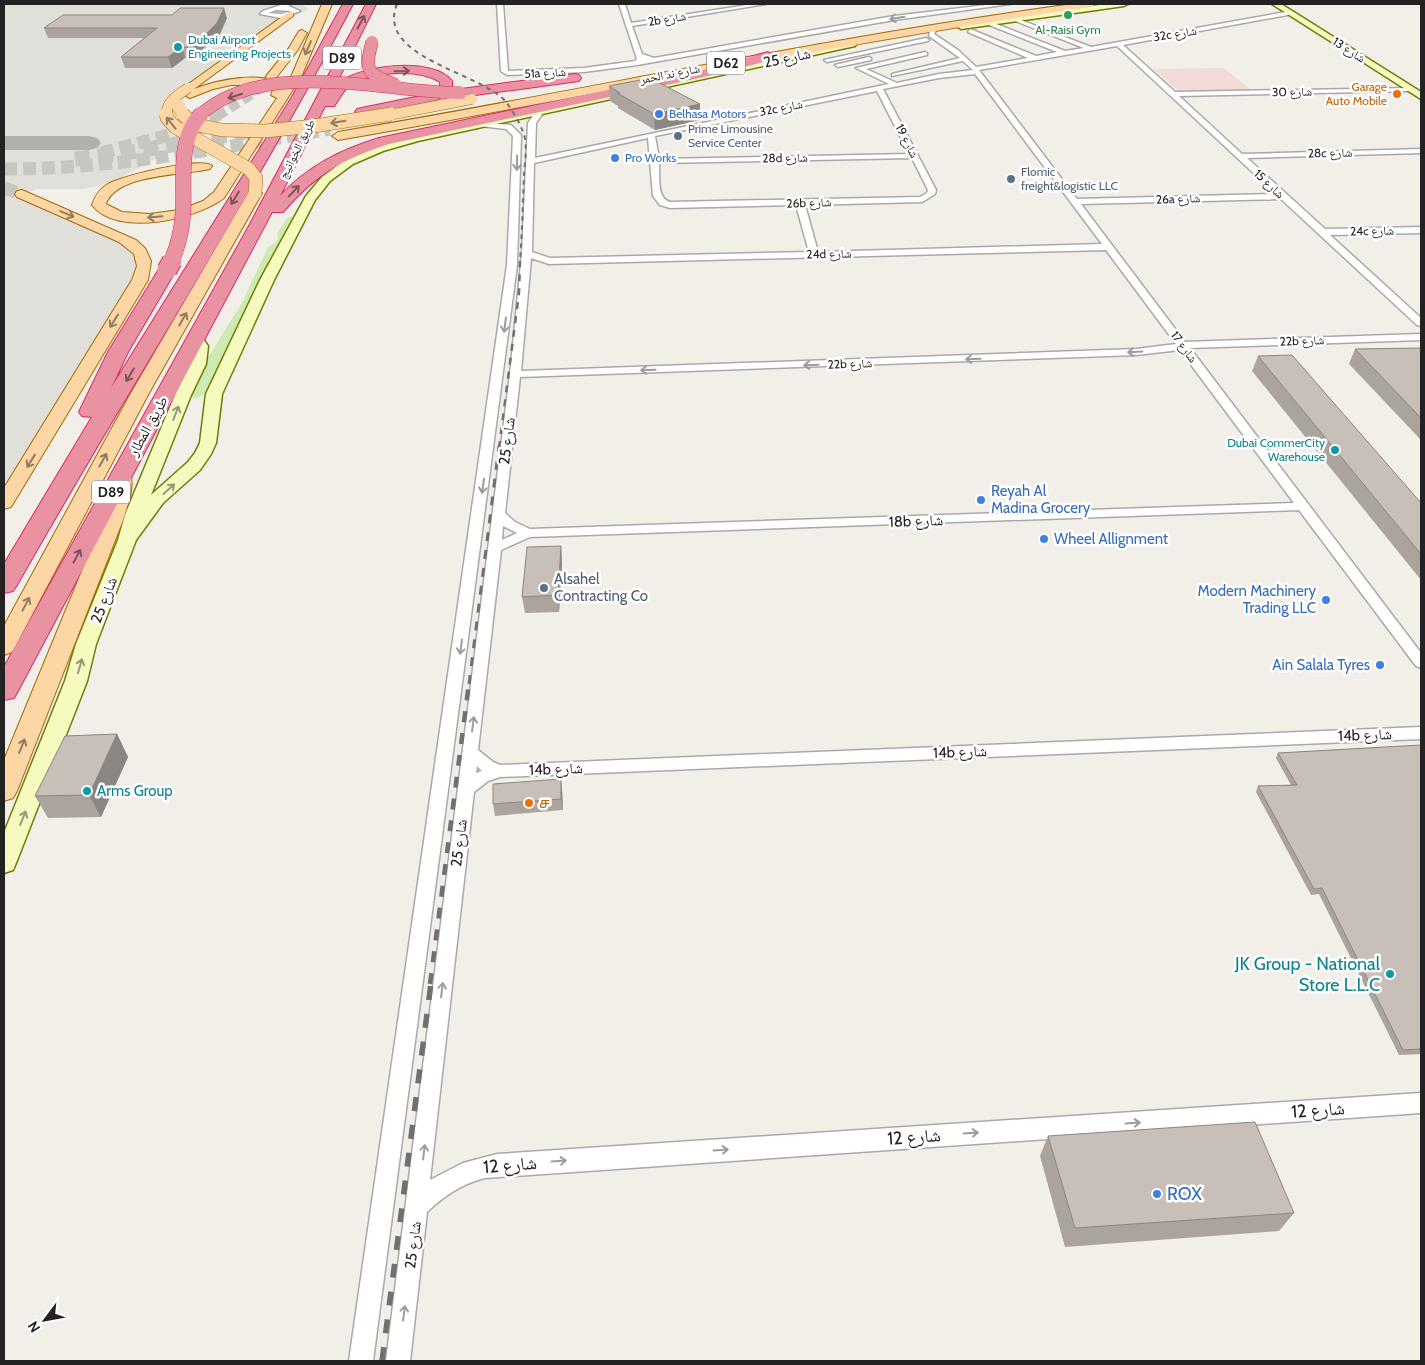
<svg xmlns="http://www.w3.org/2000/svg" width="1425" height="1365" font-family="Cabin,'Noto Naskh Arabic','Noto Sans Tamil',sans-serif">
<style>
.commercial{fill:#f2dad9}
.airport{fill:#e1dfda}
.grass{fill:#cdebb0}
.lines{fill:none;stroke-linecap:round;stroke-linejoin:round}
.taxiway{fill:#b1b0ac;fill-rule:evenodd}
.primary-tunnel-far1{stroke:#c8c6c1;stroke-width:10;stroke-dasharray:10 5;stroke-linecap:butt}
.primary-tunnel{stroke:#c8c6c1;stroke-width:13;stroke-dasharray:13 6;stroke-linecap:butt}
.highway-tunnel{stroke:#c8c6c1;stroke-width:15;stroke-dasharray:15 8;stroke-linecap:butt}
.street-casing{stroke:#a9a9a9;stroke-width:3}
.secondary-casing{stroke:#707d05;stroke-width:3}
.primary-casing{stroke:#a06b00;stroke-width:2}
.highway-casing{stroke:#dc2a67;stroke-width:2}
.street{fill:#fff;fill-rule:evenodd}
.secondary{fill:#f7fabf;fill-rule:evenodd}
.primary{fill:#fcd6a4;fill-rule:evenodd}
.highway{fill:#e892a2;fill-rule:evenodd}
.rail-far4{stroke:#707070;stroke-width:2;stroke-dasharray:4.5 4.5;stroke-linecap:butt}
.rail-far3{stroke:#707070;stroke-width:2.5;stroke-dasharray:7 7;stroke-linecap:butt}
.rail-far2{stroke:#707070;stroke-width:3;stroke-dasharray:9 9;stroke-linecap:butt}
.rail-far1{stroke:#707070;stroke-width:4.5;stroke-dasharray:11 11;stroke-linecap:butt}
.rail{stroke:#707070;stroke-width:5.5;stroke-dasharray:14 14;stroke-linecap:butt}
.primary-bridge-far1-casing{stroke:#a06b00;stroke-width:11;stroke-linecap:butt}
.primary-bridge-casing{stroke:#a06b00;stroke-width:14;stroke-linecap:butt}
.highway-bridge-far2-casing{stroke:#dc2a67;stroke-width:13;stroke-linecap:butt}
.highway-bridge-far1-casing{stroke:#dc2a67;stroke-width:16;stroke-linecap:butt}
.highway-bridge-casing{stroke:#dc2a67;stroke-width:21;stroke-linecap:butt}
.primary-bridge-far1{stroke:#fcd6a4;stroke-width:10}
.primary-bridge{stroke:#fcd6a4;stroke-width:13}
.highway-bridge-far2{stroke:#e892a2;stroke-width:12}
.highway-bridge-far1{stroke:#e892a2;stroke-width:15}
.highway-bridge{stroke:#e892a2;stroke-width:19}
.wall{fill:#aba49e}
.shaded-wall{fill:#8b8681}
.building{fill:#c7bfb8;stroke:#8b8681}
.oneway{stroke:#9c9c9c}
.oneway2{stroke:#7b545c}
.oneway3{stroke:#8f7c63}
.oneway4{stroke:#979978}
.leisure-dot{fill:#2e9e5b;stroke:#fff;stroke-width:2}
.culture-dot{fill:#0f9aa8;stroke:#fff;stroke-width:2}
.food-dot{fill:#e8710a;stroke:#fff;stroke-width:2}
.shop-dot{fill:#3f7fe0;stroke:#fff;stroke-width:2}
.service-dot{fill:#5c6f8a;stroke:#fff;stroke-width:2}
.labels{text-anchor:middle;stroke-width:5;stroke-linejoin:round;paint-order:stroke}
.far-street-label{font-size:12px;fill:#222;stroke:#fff}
.far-leisure-label{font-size:12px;fill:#27864d;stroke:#fff}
.far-culture-label{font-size:12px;fill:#0d838f;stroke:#fff;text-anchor:start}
.far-food-label{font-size:12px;fill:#c56008;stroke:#fff;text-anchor:end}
.far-shop-label{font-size:12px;fill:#366cbe;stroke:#fff;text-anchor:start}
.far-service-label{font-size:12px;fill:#4e5e75;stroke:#fff;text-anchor:start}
.shield{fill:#fff;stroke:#646464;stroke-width:1}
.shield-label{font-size:14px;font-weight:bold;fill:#222}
.street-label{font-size:15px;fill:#222;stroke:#fff}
.shop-label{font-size:15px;fill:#366cbe;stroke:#fff;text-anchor:start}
.service-label{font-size:15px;fill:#4e5e75;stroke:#fff;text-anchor:start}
.culture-label{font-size:15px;fill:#0d838f;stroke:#fff;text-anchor:start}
.food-label{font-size:15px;fill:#c56008;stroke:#fff;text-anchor:start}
.near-culture-label{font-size:18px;fill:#0d838f;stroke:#fff;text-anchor:end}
.near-street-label{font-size:18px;fill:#222;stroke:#fff}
.near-shop-label{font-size:18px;fill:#366cbe;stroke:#fff;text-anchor:start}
</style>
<rect width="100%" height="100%" fill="#f2efe9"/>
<path class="commercial" d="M1224,68L1251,90L1179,91L1153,69Z"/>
<path class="airport" d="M4,4H302L309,9L290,18L176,103L163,123L167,130L180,140L179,145L174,149L111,183L84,189H37L16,196L118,238L136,255L137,267L127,288V295L117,303L121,307L4,499Z"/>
<path class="grass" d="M288,217H297L221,369L216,370L203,395L196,398L189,397L207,359L242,303L268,247L275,243L278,239L277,233Z"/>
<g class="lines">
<path class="taxiway" d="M4,136H89L97,138L101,143L97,148L89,150H4Z"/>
<path class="primary-tunnel-far1" d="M217,116L255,92L271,77"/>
<path class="primary-tunnel" d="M101,153L169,135L219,114
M4,169C116,169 221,148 330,129
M4,188L22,194"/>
<path class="highway-tunnel" d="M75,159L125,153L257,130"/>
<defs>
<path id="street" d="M284,4H292L288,6L300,11L281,18L260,14L263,11ZM276,10L291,11L281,14L268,13Z
M497,4H503L508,71L584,68L635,61L637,59L619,4H625L631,23L754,4H766L632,26L642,54L654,58L894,16L995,4H1010L894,20L637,65L584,72L507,75L501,71Z
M1291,11L1293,14L1123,45L1175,92L1413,88L1414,89L1411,91L1179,96L1242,154L1421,149V153L1247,158L1325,229L1421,227V233L1330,235L1421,318V326L1417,325L1281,199L1081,204L1185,342L1421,334V340L1190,348L1421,653V668L1416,666L1299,510L530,537L501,550L478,750L493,762L500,765L1421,727V739L500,777L488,781L474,792L430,1180L463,1163L497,1154L1421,1093V1113L485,1178C461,1184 444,1196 427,1212L410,1361H386L510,374L522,253L528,123L536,111H542L543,113L536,123L535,158L889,84L856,68L925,52L927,53V55L866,69L897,83L939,74L973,70L963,61L892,76V74L960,58L929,36L930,30L933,28L936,30L934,34L958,50L976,67L1028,58L968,32L970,29L1036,56L1057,52L984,23L986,20L1065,51L1084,48L1013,20L1018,19L1091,47ZM1117,46L1276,194L1077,199L979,70ZM975,74L1102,244L818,252L805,205L922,202L935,194L936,190L883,89L939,78ZM877,91L909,154L659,159L655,136ZM648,138L653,196L660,205L670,208L796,205L809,252L550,258L532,252L534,163ZM912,158L928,190L927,193L920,197L670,202C656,198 660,175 659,163ZM1106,250L1176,344L1136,349L521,371L531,258L549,264ZM1180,350L1294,503L530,529L515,522L505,513L520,377L1136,355ZM503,526L517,533L502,540ZM477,766L482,771L476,773Z
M926,38L929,40L928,41L827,62L824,60Z
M869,57L871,58V60L838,67L835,65Z
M480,122L511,125L521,135L517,265L373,1361H349L507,265L513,136L506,129L480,126Z"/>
<path id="secondary" d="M1107,4H1128L1124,6L961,29L957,26L961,23Z
M1272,4H1281L1421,92V99Z
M852,41L856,44L855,46L418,141L383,151L353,164L330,181L315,200L274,280L222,394L216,443L211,454L200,470L163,503L136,540L96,644L87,681L16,863L13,870L4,873V833L65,681L76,644L118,540L125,515L175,395L190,364L194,346L189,339L191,336H201L208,346L206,364L191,395L151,495L188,462L195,453L200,443L206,394L260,280L306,196L322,177L345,160L375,147L412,136Z"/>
<path id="primary" d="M322,4H332L301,77L224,198C197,219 117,238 92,205C95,196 99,189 108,184C121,176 203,156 212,166L210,169C184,175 116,174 106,204L122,212L150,214L179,210L203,201L214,192L277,98L271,95L273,90L271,87L254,85H231L213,89L190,98L184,95L190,91L184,90L183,88L290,11L293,12V16L194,89C214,81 268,68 283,88L291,77Z
M1073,4H1096L1091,7C838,42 589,97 338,140L332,136L338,132C583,91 826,37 1073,4Z
M302,30L307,33L297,51L275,79H267L266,77L267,75L289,48L299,31Z
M255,189L262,193L149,393L15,647L12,652L4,655V626L131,393L248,193Z
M22,190L136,240L145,248L151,261L148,280L11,507L4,509V488L132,280L137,266L134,254L119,242L17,197L15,194L17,191Z
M121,468L128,470C137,483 127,506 123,520L17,791L13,798L4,801V760L103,520L110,496L111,474L114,470Z"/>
<path id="highway" d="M343,4H353C249,202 127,390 17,585L13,591L4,593V564L92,417L82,416L79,412L108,352L161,266L167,265L173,266L176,270L128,352L111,388L292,97Z
M366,4H376L335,86C355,65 433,56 452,81V89L437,100L362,116L355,112L357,109L420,96L440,87V82C418,68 369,71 348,87C342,92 339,100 334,106H325L280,196C308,166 340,150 379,138L704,70L768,52L774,56L772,59L756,64L704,77L389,144C341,160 316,174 283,212H272L18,691L14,698L4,700V667L250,224Z
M575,74L579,75L581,78L579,81L461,97L455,93L461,89Z"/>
</defs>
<use href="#street" class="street-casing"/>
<use href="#secondary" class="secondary-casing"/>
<use href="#primary" class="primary-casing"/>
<use href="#highway" class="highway-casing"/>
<use href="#street" class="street"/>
<use href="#secondary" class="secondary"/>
<use href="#primary" class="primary"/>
<use href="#highway" class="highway"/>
<path class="rail-far4" d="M397,4C375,58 481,72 506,102C512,110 520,123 523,132C528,143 525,162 524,174C523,203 522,233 520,262"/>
<path class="rail-far3" d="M499,448L519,293L520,261"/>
<path class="rail-far2" d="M469,684L499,446"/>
<path class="rail-far1" d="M430,984L469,683"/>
<path class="rail" d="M382,1361L431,983"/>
<defs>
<path id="primary-bridge-far1" d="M180,105L178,109L184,116
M167,116C165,102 178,95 188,88
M384,116L472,99"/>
<path id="primary-bridge" d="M166,114L167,118L175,127L249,169L256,178L255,193
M183,114L192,124L222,130L265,131L314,126L391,114"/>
<path id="highway-bridge-far2" d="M372,42C364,72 367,74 396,85
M199,116C263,57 383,92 461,93"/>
<path id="highway-bridge-far1" d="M171,262C178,246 182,230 183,213C185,181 177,139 201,114"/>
<path id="highway-bridge" d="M167,270L172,261"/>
</defs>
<use href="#primary-bridge-far1" class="primary-bridge-far1-casing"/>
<use href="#primary-bridge" class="primary-bridge-casing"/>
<use href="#highway-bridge-far2" class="highway-bridge-far2-casing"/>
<use href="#highway-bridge-far1" class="highway-bridge-far1-casing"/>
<use href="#highway-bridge" class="highway-bridge-casing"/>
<use href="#primary-bridge-far1" class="primary-bridge-far1"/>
<use href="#primary-bridge" class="primary-bridge"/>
<use href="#highway-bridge-far2" class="highway-bridge-far2"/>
<use href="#highway-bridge-far1" class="highway-bridge-far1"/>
<use href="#highway-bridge" class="highway-bridge"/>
</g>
<path class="wall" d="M227,18L220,34L211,43L190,58H185L172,68H125L121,57L144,38H48L44,28Z
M609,86L700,104V120L655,130L618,108V106L610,101Z
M1421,348V440L1349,364L1355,349Z
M1258,356L1421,503V580L1252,371Z
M561,546L562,563L559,612L525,613L522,597Z
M117,734L128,757L101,817L48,818L35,796Z
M1421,745V1054L1399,1055L1319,894L1311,895L1256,792L1258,786L1291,785L1276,758L1278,753Z
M562,790L563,810L495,816L493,804Z
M1048,1136L1294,1213L1279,1231L1065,1247L1040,1156Z"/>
<path class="shaded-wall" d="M224,8L227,18L220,34L211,43L190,58L187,47Z
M182,47L185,58L172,68L168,57Z
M700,104V120L655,130L654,114Z
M561,546L562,563L559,612L558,595Z
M117,734L128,757L101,817L89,795Z
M561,779L562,790L563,810L561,799Z"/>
<path class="building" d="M180,8H224L217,23L208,32L187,47H182L168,57H121L157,28H44L63,15H172Z
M650,78L700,104L654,114L617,93H620L609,86Z
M1421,348V418L1355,349Z
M1292,355L1421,503V554L1258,356Z
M561,546L558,595L522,597L527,547Z
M117,734L89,795L35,796L65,736Z
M1421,745V1049L1403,1050L1322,888L1314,889L1258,786L1297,785L1278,753Z
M561,779V799L493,804V784Z
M1255,1122L1294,1213L1075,1228L1048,1136Z"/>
<defs><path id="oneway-shaft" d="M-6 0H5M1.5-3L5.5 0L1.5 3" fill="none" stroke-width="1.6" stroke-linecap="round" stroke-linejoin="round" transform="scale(1.25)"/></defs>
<g class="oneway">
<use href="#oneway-shaft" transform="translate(897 18) rotate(171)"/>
<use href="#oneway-shaft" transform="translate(517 163) rotate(91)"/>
<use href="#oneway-shaft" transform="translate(505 325) rotate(97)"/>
<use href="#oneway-shaft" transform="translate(1135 352) rotate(177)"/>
<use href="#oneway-shaft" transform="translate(973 359) rotate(178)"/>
<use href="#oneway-shaft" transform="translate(811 365) rotate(178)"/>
<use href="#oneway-shaft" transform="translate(648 370) rotate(178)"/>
<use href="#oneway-shaft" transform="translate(483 486) rotate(98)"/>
<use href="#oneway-shaft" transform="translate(461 647) rotate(98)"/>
<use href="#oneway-shaft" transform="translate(473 724) rotate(-83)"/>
<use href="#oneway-shaft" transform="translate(442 990) rotate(-83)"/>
<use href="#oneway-shaft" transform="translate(1133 1123) rotate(-4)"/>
<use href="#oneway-shaft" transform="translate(971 1133) rotate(-4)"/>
<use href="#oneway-shaft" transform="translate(721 1150) rotate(-4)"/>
<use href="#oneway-shaft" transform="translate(424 1152) rotate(-83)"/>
<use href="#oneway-shaft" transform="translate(559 1161) rotate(-4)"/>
<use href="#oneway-shaft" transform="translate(404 1313) rotate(-83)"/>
</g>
<g class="oneway2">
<use href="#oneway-shaft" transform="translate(361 22) rotate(-62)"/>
<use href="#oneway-shaft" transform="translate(402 71) rotate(-1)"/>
<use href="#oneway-shaft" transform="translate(235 96) rotate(162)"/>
<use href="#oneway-shaft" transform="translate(294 191) rotate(-46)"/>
<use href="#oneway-shaft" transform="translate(235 198) rotate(121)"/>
<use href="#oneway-shaft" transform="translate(130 375) rotate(121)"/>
<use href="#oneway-shaft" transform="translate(77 556) rotate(-62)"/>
</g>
<g class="oneway3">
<use href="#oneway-shaft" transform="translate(308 48) rotate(113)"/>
<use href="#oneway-shaft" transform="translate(338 122) rotate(171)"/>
<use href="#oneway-shaft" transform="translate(171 123) rotate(-129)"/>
<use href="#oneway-shaft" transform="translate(67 214) rotate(23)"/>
<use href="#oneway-shaft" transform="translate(155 217) rotate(175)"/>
<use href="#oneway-shaft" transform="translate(183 319) rotate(-60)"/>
<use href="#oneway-shaft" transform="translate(114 321) rotate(122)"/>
<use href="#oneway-shaft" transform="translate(103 460) rotate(-61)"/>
<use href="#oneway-shaft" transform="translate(31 461) rotate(122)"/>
<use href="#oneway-shaft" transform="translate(26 604) rotate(-62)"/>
<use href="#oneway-shaft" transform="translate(22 746) rotate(-68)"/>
</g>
<g class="oneway4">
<use href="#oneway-shaft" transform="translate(176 413) rotate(-69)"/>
<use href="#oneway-shaft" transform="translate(169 489) rotate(-42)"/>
<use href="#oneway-shaft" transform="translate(80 666) rotate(-74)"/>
<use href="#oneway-shaft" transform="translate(23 818) rotate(-68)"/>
</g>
<circle class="leisure-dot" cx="1068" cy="15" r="5"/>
<g class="culture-dot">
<circle cx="178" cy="47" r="5"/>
<circle cx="1335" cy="450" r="5"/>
<circle cx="87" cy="791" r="5"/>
<circle cx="1390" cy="974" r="5"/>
</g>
<g class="food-dot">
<circle cx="1397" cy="94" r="5"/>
<circle cx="529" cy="803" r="5"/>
</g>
<g class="shop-dot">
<circle cx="659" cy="114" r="5"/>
<circle cx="615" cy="158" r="5"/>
<circle cx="981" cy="500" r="5"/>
<circle cx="1044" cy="539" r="5"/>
<circle cx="1326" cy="600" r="5"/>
<circle cx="1380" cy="665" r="5"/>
<circle cx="1157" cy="1194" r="5"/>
</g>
<g class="service-dot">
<circle cx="678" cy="136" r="5"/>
<circle cx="1011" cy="179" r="5"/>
<circle cx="544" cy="588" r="5"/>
</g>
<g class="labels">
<g class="far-street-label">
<text transform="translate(667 19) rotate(-9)" y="4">2b شارع</text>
<text transform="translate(1175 34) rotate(-9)" y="4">32c شارع</text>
<text transform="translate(1349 50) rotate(33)" y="4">شارع 13</text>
<text transform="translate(545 73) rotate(-3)" y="4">51a شارع</text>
<text transform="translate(670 74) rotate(-11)" y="4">شارع ند الحمر</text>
<text transform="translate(1292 92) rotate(-1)" y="4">شارع 30</text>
<text transform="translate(781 108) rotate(-11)" y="4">32c شارع</text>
<text transform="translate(907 141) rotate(63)" y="4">شارع 19</text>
<text transform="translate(297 149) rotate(-63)" y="4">طريق الخوانيج</text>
<text transform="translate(1330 153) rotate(-1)" y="4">28c شارع</text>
<text transform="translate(785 158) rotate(-1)" y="4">28d شارع</text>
<text transform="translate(1269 184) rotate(43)" y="4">شارع 15</text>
<text transform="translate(1178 199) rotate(-2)" y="4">26a شارع</text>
<text transform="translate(809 203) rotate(-2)" y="4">26b شارع</text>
<text transform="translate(1372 231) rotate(-1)" y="4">24c شارع</text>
<text transform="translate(829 254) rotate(-1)" y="4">24d شارع</text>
<text transform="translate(1302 341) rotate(-2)" y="4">22b شارع</text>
<text transform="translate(1184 347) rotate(54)" y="4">شارع 17</text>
<text transform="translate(850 364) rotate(-2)" y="4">22b شارع</text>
</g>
<g class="far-leisure-label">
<text x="1068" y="34">Al-Raisi Gym</text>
</g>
<g class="far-culture-label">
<text x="188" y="44">Dubai Airport<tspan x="188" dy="14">Engineering Projects</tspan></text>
<text x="1325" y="447" text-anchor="end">Dubai CommerCity<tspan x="1325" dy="14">Warehouse</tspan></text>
</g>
<g class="far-food-label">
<text x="1387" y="91">Garage<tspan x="1387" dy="14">Auto Mobile</tspan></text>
</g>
<g class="far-shop-label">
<text x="669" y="118">Belhasa Motors</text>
<text x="625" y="162">Pro Works</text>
</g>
<g class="far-service-label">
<text x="688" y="133">Prime Limousine<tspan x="688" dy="14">Service Center</tspan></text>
<text x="1021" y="176">Flomic<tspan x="1021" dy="14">freight&amp;logistic LLC</tspan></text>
</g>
<g class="shield">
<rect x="323" y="46.5" width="38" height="23" rx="4"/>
<rect x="707" y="51.5" width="38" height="23" rx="4"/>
<rect x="92" y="480.5" width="38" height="23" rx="4"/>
</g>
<g class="shield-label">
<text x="342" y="63">D89</text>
<text x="726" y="68">D62</text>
<text x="111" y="497">D89</text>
</g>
<g class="street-label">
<text transform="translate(787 58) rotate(-12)" y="5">شارع 25</text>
<text transform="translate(148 426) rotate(-61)" y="5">طريق المطار</text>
<text transform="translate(507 441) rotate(-83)" y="5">شارع 25</text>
<text transform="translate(916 521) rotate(-2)" y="5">18b شارع</text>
<text transform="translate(104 600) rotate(-69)" y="5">شارع 25</text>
<text transform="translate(1365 735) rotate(-2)" y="5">14b شارع</text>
<text transform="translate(960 752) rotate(-2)" y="5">14b شارع</text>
<text transform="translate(556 769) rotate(-2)" y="5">14b شارع</text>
<text transform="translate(459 843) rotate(-83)" y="5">شارع 25</text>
<text transform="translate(413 1245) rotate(-83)" y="5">شارع 25</text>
</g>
<g class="shop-label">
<text x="991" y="496">Reyah Al<tspan x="991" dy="17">Madina Grocery</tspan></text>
<text x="1054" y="544">Wheel Allignment</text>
<text x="1316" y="596" text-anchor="end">Modern Machinery<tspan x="1316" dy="17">Trading LLC</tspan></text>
<text x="1370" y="670" text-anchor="end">Ain Salala Tyres</text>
</g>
<g class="service-label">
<text x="554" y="584">Alsahel<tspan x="554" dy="17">Contracting Co</tspan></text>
</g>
<g class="culture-label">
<text x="97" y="796">Arms Group</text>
</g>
<g class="food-label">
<text x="539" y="808">ச</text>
</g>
<g class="near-culture-label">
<text x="1380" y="970">JK Group - National<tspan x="1380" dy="21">Store L.L.C</tspan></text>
</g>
<g class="near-street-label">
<text transform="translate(1318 1110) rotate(-4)" y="6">شارع 12</text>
<text transform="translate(914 1137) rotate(-4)" y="6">شارع 12</text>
<text transform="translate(510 1165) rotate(-5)" y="6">شارع 12</text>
</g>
<g class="near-shop-label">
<text x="1167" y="1200">ROX</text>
</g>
</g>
<rect width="1425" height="1365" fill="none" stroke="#222222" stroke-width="10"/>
<g transform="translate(45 1320) rotate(238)" stroke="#ffffff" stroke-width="4" paint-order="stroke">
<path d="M0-4L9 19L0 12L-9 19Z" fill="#222222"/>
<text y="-8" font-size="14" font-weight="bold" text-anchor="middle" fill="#222222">N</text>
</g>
</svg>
